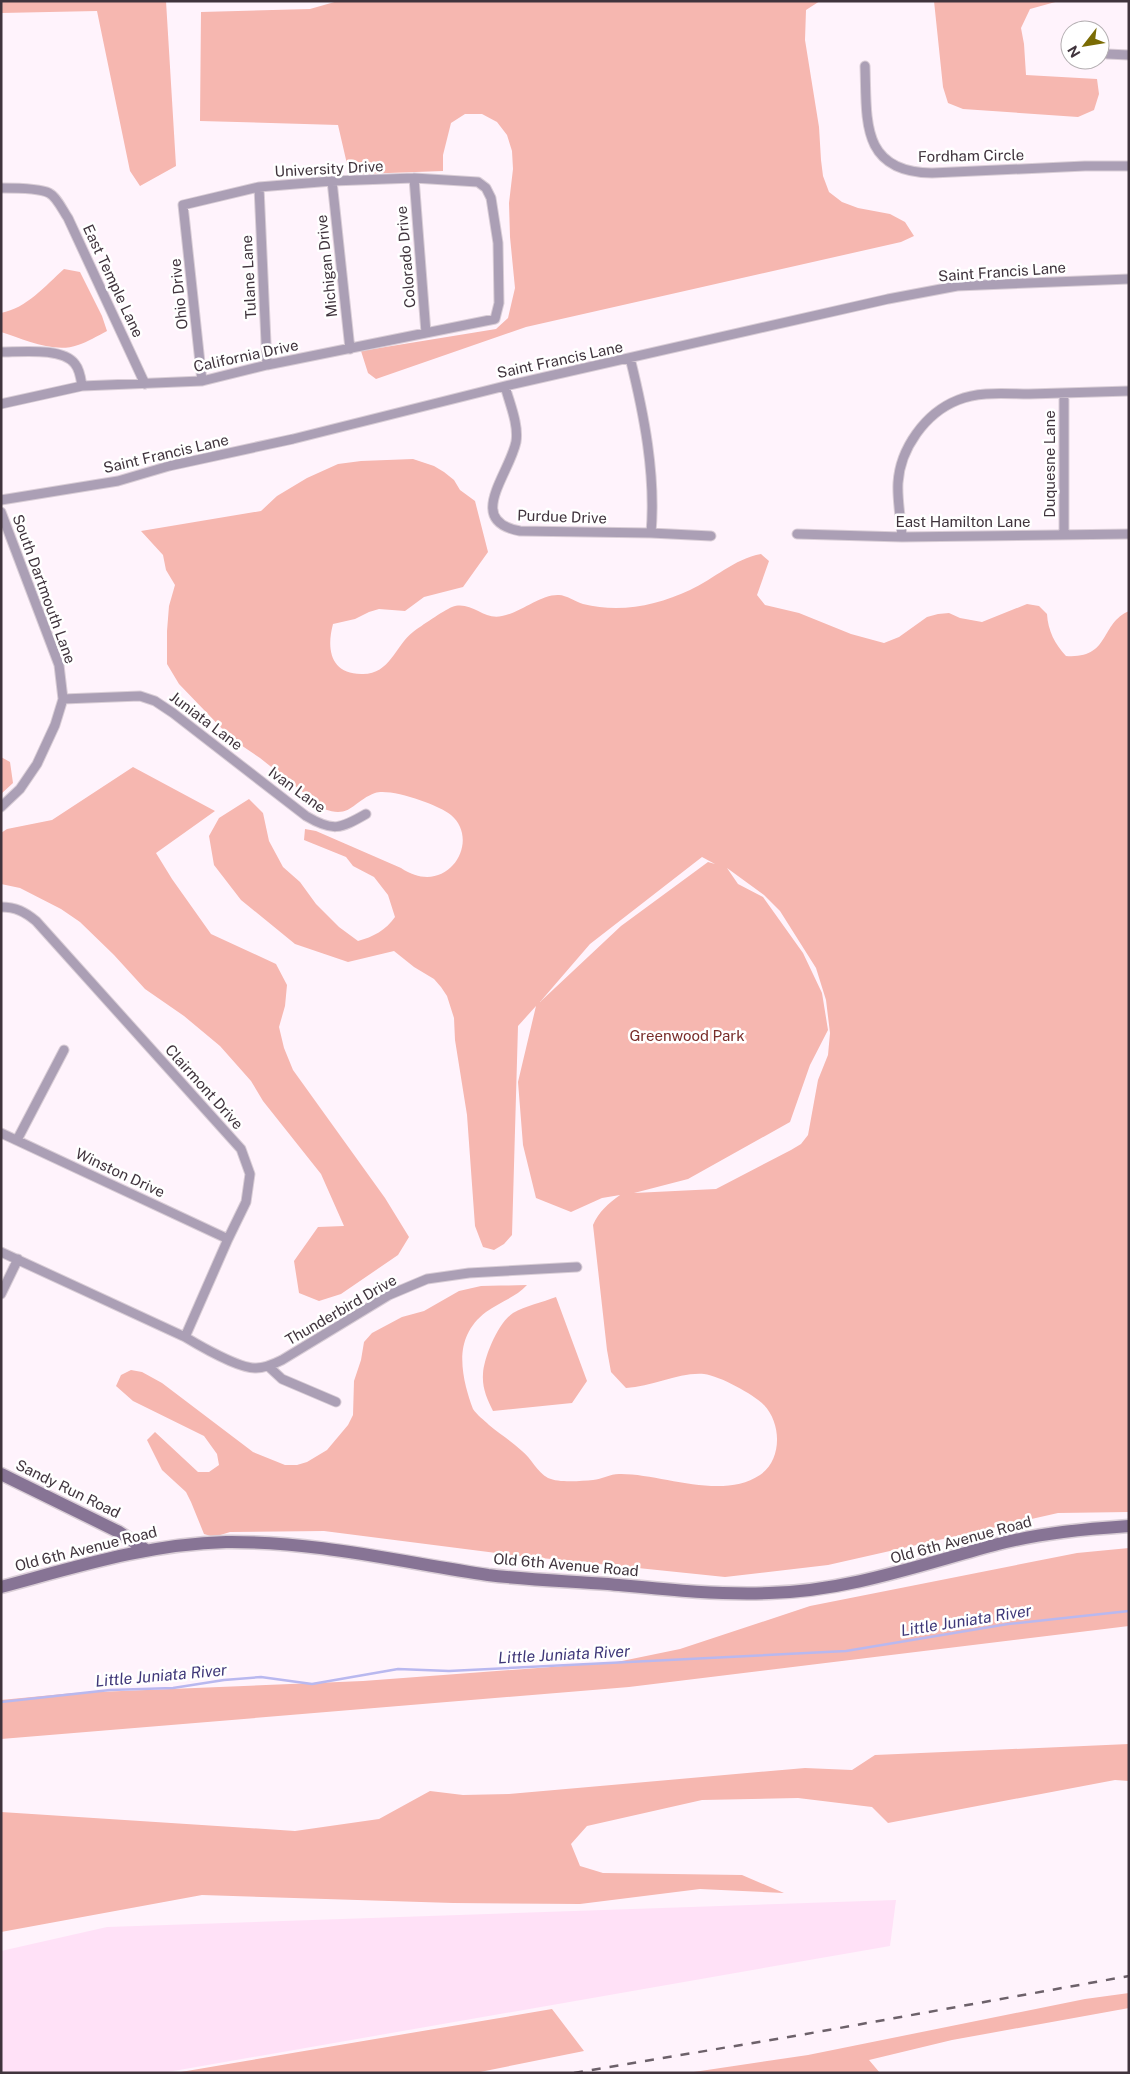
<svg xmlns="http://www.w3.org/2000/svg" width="1130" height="2074" font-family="'Public Sans',sans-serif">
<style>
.built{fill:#ffe1f7}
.green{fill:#f6b7b0;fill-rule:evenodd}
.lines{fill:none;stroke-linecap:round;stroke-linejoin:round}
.stream{stroke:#b9b8ef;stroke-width:2.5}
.street-casing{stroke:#d9cdd6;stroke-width:11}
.secondary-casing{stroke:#d9cdd6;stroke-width:15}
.street{stroke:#ab9fb5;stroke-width:9}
.secondary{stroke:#877495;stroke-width:12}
.rail{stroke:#6d616a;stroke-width:2.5;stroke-dasharray:9 9;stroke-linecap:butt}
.labels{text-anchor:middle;stroke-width:5;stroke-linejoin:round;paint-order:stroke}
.street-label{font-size:15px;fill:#40343d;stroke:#fff}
.park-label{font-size:15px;fill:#782c29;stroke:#fff}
.water-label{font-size:16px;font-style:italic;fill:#3f3879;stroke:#fff}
</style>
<rect width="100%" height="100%" fill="#fff3fc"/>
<path class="built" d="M896,1900L890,1946L162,2073H1V1951L107,1927Z"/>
<path class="green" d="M1,1H166L176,166L140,186L130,171L97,11L1,13Z
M338,1H820L806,10L805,40L819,127L821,160L823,176L829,192L842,202L858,208L890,214L905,222L914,236L901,242L526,327L376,379L368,373L361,351L496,329L508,318L515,288L510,237L509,203L513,169L512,151L507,135L497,122L482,114H465L451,123L443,155V171L361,174L347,164L338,125L200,121L201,12L310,9Z
M934,1H1059L1030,9L1021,28L1024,44L1026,75L1097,79L1099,94L1094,110L1078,117L963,109L948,103L943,87Z
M64,269L80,272L102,316L107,331C97,336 88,342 78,345C54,354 24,339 1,332V313C27,308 45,286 64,269Z
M413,459L434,466L444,472L454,480L460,490L475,501L488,552L463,587L424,597L405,611L379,609L369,612L355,619L333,624C326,650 331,675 363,674C390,674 395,646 413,632C421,626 443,611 452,607C471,600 484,621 502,616C520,613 541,594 559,595C566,595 576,602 583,604C607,610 631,609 654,603C666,600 679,595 690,590C714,579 734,559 761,554L769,561L757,595L765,605L799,613L851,634L884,643L899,637L927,617L938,614L949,613L960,618L982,622L1027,604L1039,606L1047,614C1048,631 1055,644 1066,656C1111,659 1099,624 1129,611V1512L1058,1513L828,1565L725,1577L512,1555L324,1531L230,1532L214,1537L204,1534L191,1502L186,1492L162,1470L147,1440L155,1432L198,1472H209L219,1465L217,1454L204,1436L133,1401L116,1386L121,1375L131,1370L142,1372L162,1383L253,1452L285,1465H297L307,1462L327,1450L348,1425L353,1415L354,1381L361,1360L364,1342L372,1333L402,1317L424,1311L459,1291L481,1286L527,1285C515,1298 499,1302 486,1312C460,1332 459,1358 466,1387C468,1394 470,1402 473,1409C477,1415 484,1420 489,1425C500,1434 511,1441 522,1451C531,1458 537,1472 548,1478C559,1483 581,1481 593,1480C602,1479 610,1474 619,1474C660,1473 721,1501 760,1475C782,1460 782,1424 764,1405C753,1394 720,1376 704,1374C679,1372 652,1387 626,1388L611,1372L607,1350L593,1225C599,1211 608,1204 620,1195L602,1198L571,1212L536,1198L523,1145L518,1082L536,1006L518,1026L512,1235L504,1244L494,1250L483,1247L475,1226L467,1115L455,1040L454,1018L447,996L441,987L434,979L414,967L394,951L348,962L295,944L241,900L214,865L209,836L219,818L249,799L263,813L269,841L283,867L300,882L316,904L339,927L358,941C373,937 386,930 395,917L388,895L374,877L353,866L346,857L304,840L305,829L316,831L401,868C447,899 482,841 451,815C439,805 391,788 375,793C353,801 351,819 324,809L260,758L232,739L179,684L167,664V631L169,606L175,585L166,570L163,555L141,531L261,511L277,496L307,478L338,464L361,461ZM702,857L715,864L708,862L621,926L540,1002L590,944ZM727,868L764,895L780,911L816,968L826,1000L830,1033L828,1055L818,1080L808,1135L801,1144L791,1150L716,1189L634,1193L688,1179L790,1122L810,1065L828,1030L822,993L803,953L763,897L738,884Z
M1,757L10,762L13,783L1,794Z
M133,767L215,811L156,853L172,879L211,934L276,964L287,985L285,1006L279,1027L284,1048L293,1070L385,1198L409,1237L398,1255L341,1294L319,1301L299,1293L294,1261L318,1227L344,1226L321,1174L263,1101L251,1081L220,1046L184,1016L145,989L114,955L80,922L61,909L20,888L1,884V833L7,829L52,820Z
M556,1297L587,1381L572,1403L493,1411C487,1399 482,1388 483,1374C484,1357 498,1323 513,1313C525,1306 543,1302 556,1297Z
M1129,1548V1626L629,1687L1,1739V1700L73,1693L363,1681L617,1662L680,1649L810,1606L1077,1553Z
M1129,1744V1781L1115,1780L888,1823L872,1807L798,1798L702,1800L587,1826L571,1844L580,1866L603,1873L742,1875L784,1893L700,1889L580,1904L453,1903L202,1895L1,1932V1812L295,1831L379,1819L430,1791L463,1795L509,1794L805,1768L852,1770L875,1755Z
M1129,1993V2008L952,2040L869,2060L880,2073H687L808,2055L1085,1999Z
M552,2009L584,2051L475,2073H175Z"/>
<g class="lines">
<path class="stream" d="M1,1702L110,1690L173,1688L224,1680L261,1677L312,1684L398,1669L449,1671L846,1651L1008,1624L1129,1611"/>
<defs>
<path id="street" d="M1107,54L1129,55
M865,66C867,120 860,172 932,173L1085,166H1129
M414,178L426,333
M332,181L350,349
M259,187L267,365
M1,188C12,188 40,188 49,193C57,197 63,211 68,218L145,384
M1,352C20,352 63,347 75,364C80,370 81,379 82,386
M630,358C644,414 656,475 651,533
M505,386C509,402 519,424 516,442C509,475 465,521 520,531L651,533L711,536
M1,404L82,386L202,381L267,365L495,319L499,303L498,243L491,198L486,188L478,182L414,178L332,181L259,187L183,205L202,381
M1,500L118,481L169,466L293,439L505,386L888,299L957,286L1129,279
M1,512L59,665L63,699L55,725L37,764L20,789L1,807
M797,534L902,537L1129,534
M1064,535V393
M902,537C901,519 897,500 898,483C900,449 925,413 958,400C980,391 1006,394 1029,394C1063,393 1096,392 1129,391
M63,699L140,696L155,701L173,713L306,816C333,832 340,829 366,814
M1,907C16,907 25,912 36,921L241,1149L250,1174L246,1202L228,1239L185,1337L1,1252
M1,1133L228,1239
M17,1140L64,1050
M1,1294L18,1259
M185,1337C200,1346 240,1369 256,1368C265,1368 274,1364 282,1360L389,1295L427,1279L469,1273L577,1267
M268,1366L282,1379L336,1402"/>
<path id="secondary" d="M1,1474L119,1532L146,1550
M1,1587C76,1567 148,1544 226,1542C314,1541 401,1562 488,1575C528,1580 568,1581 608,1584C661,1589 715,1595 769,1593C849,1591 922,1564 998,1544C1041,1533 1085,1529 1129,1526"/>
</defs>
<use href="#street" class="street-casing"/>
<use href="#secondary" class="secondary-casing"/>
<use href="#street" class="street"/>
<use href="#secondary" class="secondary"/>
<path class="rail" d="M574,2073L806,2034L1129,1976"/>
</g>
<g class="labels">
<g class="street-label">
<text transform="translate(971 156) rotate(-1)" y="5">Fordham Circle</text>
<text transform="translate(329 169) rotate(-3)" y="5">University Drive</text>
<text transform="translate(406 257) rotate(-95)" y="5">Colorado Drive</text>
<text transform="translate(327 266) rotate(-96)" y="5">Michigan Drive</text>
<text transform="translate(1002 272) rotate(-4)" y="5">Saint Francis Lane</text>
<text transform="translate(249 277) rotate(-93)" y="5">Tulane Lane</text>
<text transform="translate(113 281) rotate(65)" y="5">East Temple Lane</text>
<text transform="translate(179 294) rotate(-96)" y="5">Ohio Drive</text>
<text transform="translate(246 356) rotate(-12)" y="5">California Drive</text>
<text transform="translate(560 360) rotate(-12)" y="5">Saint Francis Lane</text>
<text transform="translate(166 454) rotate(-13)" y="5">Saint Francis Lane</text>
<text transform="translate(1050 464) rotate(-90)" y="5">Duquesne Lane</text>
<text transform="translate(562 517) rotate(2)" y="5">Purdue Drive</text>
<text x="963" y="527">East Hamilton Lane</text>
<text transform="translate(44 589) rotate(70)" y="5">South Dartmouth Lane</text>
<text transform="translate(206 721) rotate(37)" y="5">Juniata Lane</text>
<text transform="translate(297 790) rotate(36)" y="5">Ivan Lane</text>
<text transform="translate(204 1087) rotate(48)" y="5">Clairmont Drive</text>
<text transform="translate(120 1173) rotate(25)" y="5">Winston Drive</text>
<text transform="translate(341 1310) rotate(-30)" y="5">Thunderbird Drive</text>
<text transform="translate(68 1489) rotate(26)" y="5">Sandy Run Road</text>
<text transform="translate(961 1540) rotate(-15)" y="5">Old 6th Avenue Road</text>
<text transform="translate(86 1549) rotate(-14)" y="5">Old 6th Avenue Road</text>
<text transform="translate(566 1565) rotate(5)" y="5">Old 6th Avenue Road</text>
</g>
<g class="park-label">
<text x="687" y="1041">Greenwood Park</text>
</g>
<g class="water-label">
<text transform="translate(966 1620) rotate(-9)" y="6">Little Juniata River</text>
<text transform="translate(564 1654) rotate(-3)" y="6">Little Juniata River</text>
<text transform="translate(161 1675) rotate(-5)" y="6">Little Juniata River</text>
</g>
</g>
<rect width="1130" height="2074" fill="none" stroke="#40343d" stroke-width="5"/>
<g transform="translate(1085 45) rotate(239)"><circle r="24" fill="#ffffff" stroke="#b3aeb1"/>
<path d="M0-4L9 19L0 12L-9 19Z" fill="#7a6b04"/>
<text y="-8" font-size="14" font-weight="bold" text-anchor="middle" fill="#40343d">N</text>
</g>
</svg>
